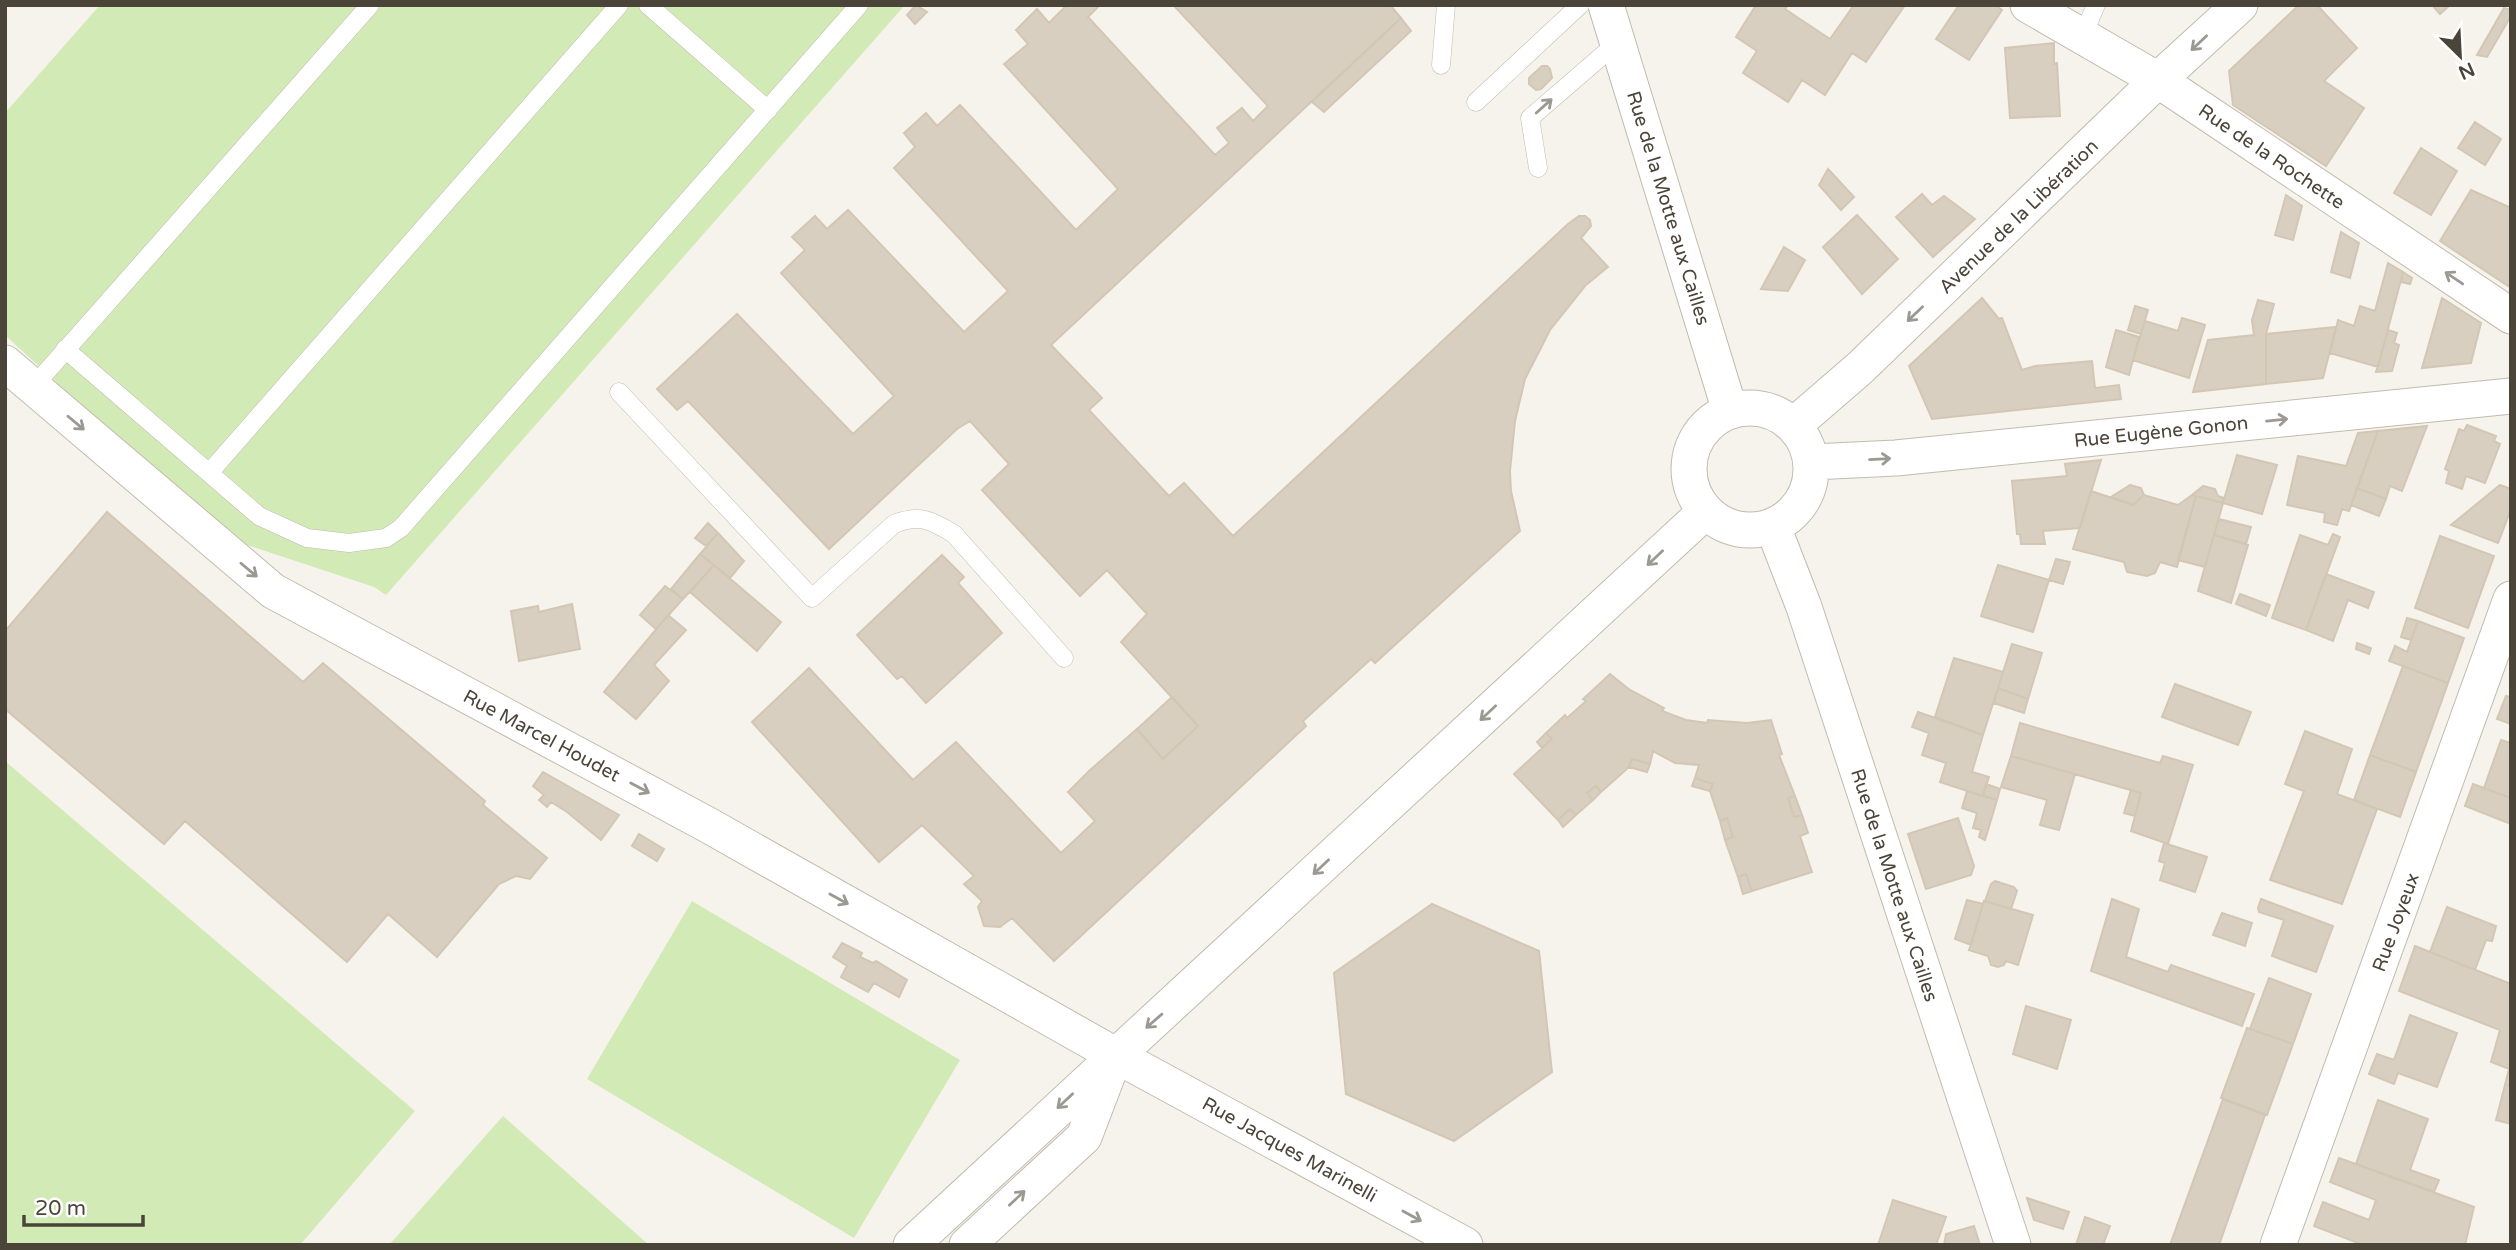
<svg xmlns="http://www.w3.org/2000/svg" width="2516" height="1250" font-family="'Varela Round',sans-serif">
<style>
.green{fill:#d2eab5}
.building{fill:#d8cfc1;stroke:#d3c7b4;stroke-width:2}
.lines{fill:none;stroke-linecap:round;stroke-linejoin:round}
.service-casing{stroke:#c2bbae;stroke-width:19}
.minor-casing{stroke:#c2bbae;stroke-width:37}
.service{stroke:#fff;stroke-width:18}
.minor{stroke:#fff;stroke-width:35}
.oneway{stroke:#9c9892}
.labels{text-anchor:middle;stroke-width:5;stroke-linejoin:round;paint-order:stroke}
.street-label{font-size:19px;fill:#4b4439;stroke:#fff}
</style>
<rect width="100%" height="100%" fill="#f6f3ec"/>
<path class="green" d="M100,5H905L386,595L374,587L226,538L5,335V113Z
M5,761L415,1111L300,1245H5Z
M692,901L960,1060L854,1238L587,1079Z
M503,1116L649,1245H389Z"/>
<path class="building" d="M916,5L927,12L915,24L907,15Z
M1067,5H1100L1088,17L1215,155L1229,143L1217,128L1242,108L1253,121L1268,106L1175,7L1178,5H1390L1401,18L1051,345L1102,398L1089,410L1169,496L1184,483L1233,536L1568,224L1579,216H1585L1590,220L1591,226L1581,238L1608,267L1586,285L1550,330L1525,379L1515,421L1510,471L1511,491L1520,531L1375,663L1371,659L1303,721L1306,726L1054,961L1012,918L1000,927L984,926L978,907L982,901L964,884L974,876L922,825L879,862L752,722L809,668L913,780L956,742L1061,853L1095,821L1068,792L1089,771L1137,729L1163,759L1198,726L1121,642L1147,614L1107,570L1080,596L982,490L1009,464L970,421L957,429L829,549L688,401L677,410L657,389L737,314L853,434L894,396L781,273L805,250L792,237L815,216L827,229L848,210L964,332L1008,291L894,168L915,147L904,133L926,113L937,126L960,105L1076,230L1118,189L1004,64L1028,44L1016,30L1037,9L1049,23Z
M1756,5H1788L1785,9L1830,39L1854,5H1905L1866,62L1852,53L1825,95L1802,80L1788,102L1743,73L1757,51L1736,37Z
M1959,5H1995L2002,10L1969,60L1936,39Z
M2299,5H2317L2357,48L2324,81L2364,108L2326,166L2233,105L2229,71Z
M2432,5H2450L2440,14Z
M2504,8L2511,10V16L2487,57L2477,55Z
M1401,18L1411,31L1324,112L1312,102Z
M2054,43V64L2057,63L2060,116L2010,118L2005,48Z
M1542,66H1547L1550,69L1552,78L1541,89L1536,90L1529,84V78Z
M2475,122L2501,139L2485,165L2458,148Z
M2421,148L2457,171L2431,215L2394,193Z
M1828,169L1854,197L1841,210L1819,185Z
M2471,190L2511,208V288L2440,241Z
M1922,194L1932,205L1944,196L1975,219L1933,257L1896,217Z
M2286,195L2302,206L2293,240L2275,235Z
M1857,215L1898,259L1862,294L1823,247Z
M2341,232L2359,243L2350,278L2331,272Z
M1784,247L1805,260L1788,291L1761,289Z
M2388,263L2403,272L2378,367L2330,353L2338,320L2354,326L2360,306L2375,311Z
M2403,272L2412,278L2410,284L2401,282Z
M1982,298L1999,319L2002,318L2022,370L2035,366L2092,361L2095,388L2119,385L2121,399L1932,419L1909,366Z
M2442,298L2481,323L2471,363L2422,368Z
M2258,300L2274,304L2266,334V384L2193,392L2208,340L2254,335L2252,320Z
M2135,306L2148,310L2141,334L2128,330Z
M2182,318L2205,325L2189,378L2133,360L2145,321L2178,331Z
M2336,327L2323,378L2266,384V334Z
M2116,330L2139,337L2129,375L2106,367Z
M2388,330L2397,333L2394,343L2399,345L2392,371L2376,372Z
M2467,425L2496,436L2494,441L2500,444L2485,483L2466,476L2462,489L2446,483L2449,471L2445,469L2459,429L2464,431Z
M2427,426L2402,491L2390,486L2386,499L2357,488L2378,431Z
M2378,431L2349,511L2342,509L2337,525L2324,522L2325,513L2287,505L2298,456L2346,466L2358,433Z
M2237,455L2277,465L2262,514L2223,503Z
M2101,460L2080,528L2043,531L2045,544H2021L2020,534H2017L2012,481L2067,476L2065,464Z
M2130,485L2141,488L2144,495L2133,505L2111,497Z
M2500,485L2511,489V509L2498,543L2451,525Z
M2203,486L2215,489L2218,496L2224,498L2223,503L2192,495Z
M2357,488L2386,499L2379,516L2351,505Z
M2091,491L2133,505L2144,495L2178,505L2192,495L2196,496L2177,567L2160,562L2155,573L2147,576L2127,572L2124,562L2073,549Z
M2196,496L2223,503L2205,567L2178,560Z
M107,512L303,682L323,663L485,801L483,805L547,858L530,879L516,876L499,884L437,957L388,914L347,962L185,821L164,844L5,709V631Z
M2219,519L2251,527L2246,544L2214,535Z
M708,523L718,533L706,546L695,538Z
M718,533L744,561L730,578L700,554Z
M2333,534L2340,537L2306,630L2272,618L2300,535L2328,545Z
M2214,535L2248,545L2231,603L2198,591Z
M2440,536L2494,556L2468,628L2415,608Z
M700,554L714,565L683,599L671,589Z
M942,555L964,577L958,583L1002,633L926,703L902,676L897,679L857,635Z
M2056,559L2070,562L2063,584L2049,580Z
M714,565L781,622L757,651L690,592Z
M1998,565L2049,580L2033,632L1981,616Z
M2326,574L2374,592L2368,608L2348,600L2333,641L2306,630Z
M665,586L683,599L656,629L640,615Z
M2240,594L2270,605L2266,616L2236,604Z
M572,604L580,649L519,661L511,611L538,606L539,612Z
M668,615L686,630L654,665L669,681L636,719L604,692Z
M2407,618L2418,621L2411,640L2401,637Z
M2418,621L2464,638L2448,683L2389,661L2395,646L2407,652Z
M2357,643L2371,648L2369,654L2356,649Z
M2012,644L2042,653L2028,699L1998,688Z
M1954,658L2003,672L1983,735L1935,717Z
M2403,666L2448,683L2416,772L2370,755Z
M1610,674L1630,690L1664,708L1662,711L1686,720L1707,723L1708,720L1747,723L1771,720L1782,754L1779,755L1795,796L1788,798L1794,817L1802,815L1808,833L1800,836L1812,872L1752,891L1746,874L1738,877L1725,840L1733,837L1727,818L1720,821L1710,791L1713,784L1695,778L1699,765L1675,763L1653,751L1650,764L1632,759L1629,767L1601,792L1596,786L1587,793L1593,800L1576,815L1570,809L1558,820L1514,774L1552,739L1546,733L1565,715L1567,718L1586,701L1583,699Z
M2175,684L2251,712L2238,745L2162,717Z
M1998,688L2028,699L2024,713L1994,703Z
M2506,696L2511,697V724L2497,719Z
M1172,697L1198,726L1163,759L1137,729Z
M1918,712L1983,735L1972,772L1989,777L1983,796L1940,782L1946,763L1922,755L1929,733L1912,727Z
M2020,723L2160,763L2163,756L2193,765L2168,844L2131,831L2141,793L2011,756Z
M2305,731L2352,749L2337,794L2377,809L2342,904L2270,880L2304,791L2285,784Z
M1546,733L1552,739L1542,748L1537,742Z
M2501,740L2511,743V798L2484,788Z
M2370,755L2416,772L2400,817L2354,800Z
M2011,756L2075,774L2059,830L2040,825L2047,800L2001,787Z
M1632,759L1650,764L1647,772L1629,767Z
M543,772L619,815L601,840L567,812L551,802L547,807L539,800L544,795L533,786Z
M1695,778L1713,784L1710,791L1692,786Z
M1986,784L2000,789L1997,800L1983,796Z
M2473,784L2511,798V824L2465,806Z
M1596,786L1601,792L1593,800L1587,793Z
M2131,790L2141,793L2135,816L2124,813Z
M1967,791L1997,800L1985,840L1979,837L1981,830L1973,828L1977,813L1962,808Z
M1795,796L1802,815L1794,817L1788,798Z
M1570,809L1576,815L1563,827L1558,820Z
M1727,818L1733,837L1725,840L1720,821Z
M1958,818L1974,866L1971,875L1926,889L1908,834Z
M639,834L664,849L657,861L632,846Z
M2164,843L2207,857L2195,892L2160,880L2165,863L2159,861Z
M1746,874L1752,891L1743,894L1738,877Z
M1995,881L2014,887L2017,891L2011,909L1985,901L1991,884Z
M2112,899L2139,909L2126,957L2168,972L2171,965L2254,994L2242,1026L2091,971Z
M2261,899L2333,926L2316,972L2272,956L2284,920L2259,912L2258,908Z
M1967,900L1983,904L1971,945L1955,939Z
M1984,901L2033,915L2018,965L2006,961L2004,965L1998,967L1991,965L1988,956L1969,950Z
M1432,904L1539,951L1552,1072L1454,1141L1346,1094L1334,973Z
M2447,907L2496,926L2492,941L2486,940L2475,970L2430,952Z
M2222,913L2252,923L2245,946L2213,935Z
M842,943L862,953L860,957L873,963L876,961L907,980L899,997L874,983L868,992L841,977L847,966L833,957Z
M2415,946L2511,984V1061L2509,1069L2491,1062L2500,1030L2399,991Z
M2269,978L2311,994L2293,1044L2250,1029Z
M2026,1006L2071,1020L2057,1069L2013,1054Z
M2410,1015L2457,1033L2437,1087L2398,1073L2394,1084L2369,1074L2377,1054L2394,1060Z
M2247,1028L2293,1044L2267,1115L2221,1098Z
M2511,1061V1086L2505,1085Z
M2505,1085L2511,1086V1124L2496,1120Z
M2223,1099L2265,1115L2219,1245H2170Z
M2378,1100L2428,1119L2410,1170L2439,1180L2434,1192L2356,1164Z
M2339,1158L2474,1207L2465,1245H2363L2314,1226L2323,1202L2369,1220L2376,1200L2330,1182Z
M2027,1198L2069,1212L2063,1229L2034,1220Z
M1893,1200L1946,1217L1936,1245H1878Z
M2085,1217L2110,1226L2103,1245H2076Z
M1974,1226L1980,1245H1944L1946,1234Z"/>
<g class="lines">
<defs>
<path id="service" d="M648,5L768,110
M2083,35L2096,5
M1441,65L1446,5
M1476,102L1580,5
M1538,168L1530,118L1618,42
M65,349L259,516L307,538L349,543L386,538L401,528L859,5
M33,387L370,5
M619,392L812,598L894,524C920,514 931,520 954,534L1064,658
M209,473L619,5"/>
<path id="minor" d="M1606,5L1730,411
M2028,5L2158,80L2511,316
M5,363L273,591L708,825L1115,1055L1465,1245
M1689 469a61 61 0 1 1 122 0a61 61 0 1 1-122 0Z
M1794,425L1860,368L2158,80L2240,5
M1812,462L1896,458L2511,396
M1773,527L1804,607L2013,1245
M911,1245L1705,512
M967,1245L1084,1137L1113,1061
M2278,1245L2511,599"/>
</defs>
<use href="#service" class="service-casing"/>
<use href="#minor" class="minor-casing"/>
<use href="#service" class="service"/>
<use href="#minor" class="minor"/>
</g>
<defs><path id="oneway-shaft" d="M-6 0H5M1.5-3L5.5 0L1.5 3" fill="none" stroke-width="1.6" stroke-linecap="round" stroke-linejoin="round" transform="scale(1.75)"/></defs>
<g class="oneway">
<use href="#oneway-shaft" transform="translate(2199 43) rotate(137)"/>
<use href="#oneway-shaft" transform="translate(1544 106) rotate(-42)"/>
<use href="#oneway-shaft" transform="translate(2454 278) rotate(-146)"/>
<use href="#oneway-shaft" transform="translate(1915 314) rotate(136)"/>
<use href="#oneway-shaft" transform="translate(2277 420) rotate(-6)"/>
<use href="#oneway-shaft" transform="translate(76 423) rotate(40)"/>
<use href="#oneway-shaft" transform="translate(1880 459) rotate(-3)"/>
<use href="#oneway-shaft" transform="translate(1655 558) rotate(137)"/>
<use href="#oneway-shaft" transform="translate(249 570) rotate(40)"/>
<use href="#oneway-shaft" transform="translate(1488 713) rotate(137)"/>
<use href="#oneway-shaft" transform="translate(640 788) rotate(28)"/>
<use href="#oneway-shaft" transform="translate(1321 867) rotate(137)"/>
<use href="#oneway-shaft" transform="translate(839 899) rotate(29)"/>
<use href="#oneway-shaft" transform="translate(1154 1021) rotate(139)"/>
<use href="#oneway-shaft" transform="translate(1065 1101) rotate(137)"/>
<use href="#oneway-shaft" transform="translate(1017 1198) rotate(-43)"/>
<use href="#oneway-shaft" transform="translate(1412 1216) rotate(29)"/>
</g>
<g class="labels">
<g class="street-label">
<text transform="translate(2272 156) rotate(34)" y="7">Rue de la Rochette</text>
<text transform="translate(1669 208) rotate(73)" y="7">Rue de la Motte aux Cailles</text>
<text transform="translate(2018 216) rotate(-44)" y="7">Avenue de la Libération</text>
<text transform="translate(2161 431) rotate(-6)" y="7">Rue Eugène Gonon</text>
<text transform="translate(542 735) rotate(28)" y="7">Rue Marcel Houdet</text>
<text transform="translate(1895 885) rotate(72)" y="7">Rue de la Motte aux Cailles</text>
<text transform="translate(2395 922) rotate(-70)" y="7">Rue Joyeux</text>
<text transform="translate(1290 1149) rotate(29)" y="7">Rue Jacques Marinelli</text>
</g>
</g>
<rect width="2516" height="1250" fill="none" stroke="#4b4439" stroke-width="14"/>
<g transform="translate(2460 56) rotate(156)" stroke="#ffffff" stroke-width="5" paint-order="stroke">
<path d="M0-5L12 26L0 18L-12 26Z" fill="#4b4439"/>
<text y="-10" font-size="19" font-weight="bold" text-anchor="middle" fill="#4b4439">N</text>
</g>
<path d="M24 1215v10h119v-10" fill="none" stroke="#4b4439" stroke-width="3.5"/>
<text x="35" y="1215" font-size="21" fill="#4b4439" stroke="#ffffff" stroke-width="5" paint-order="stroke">20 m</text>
</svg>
